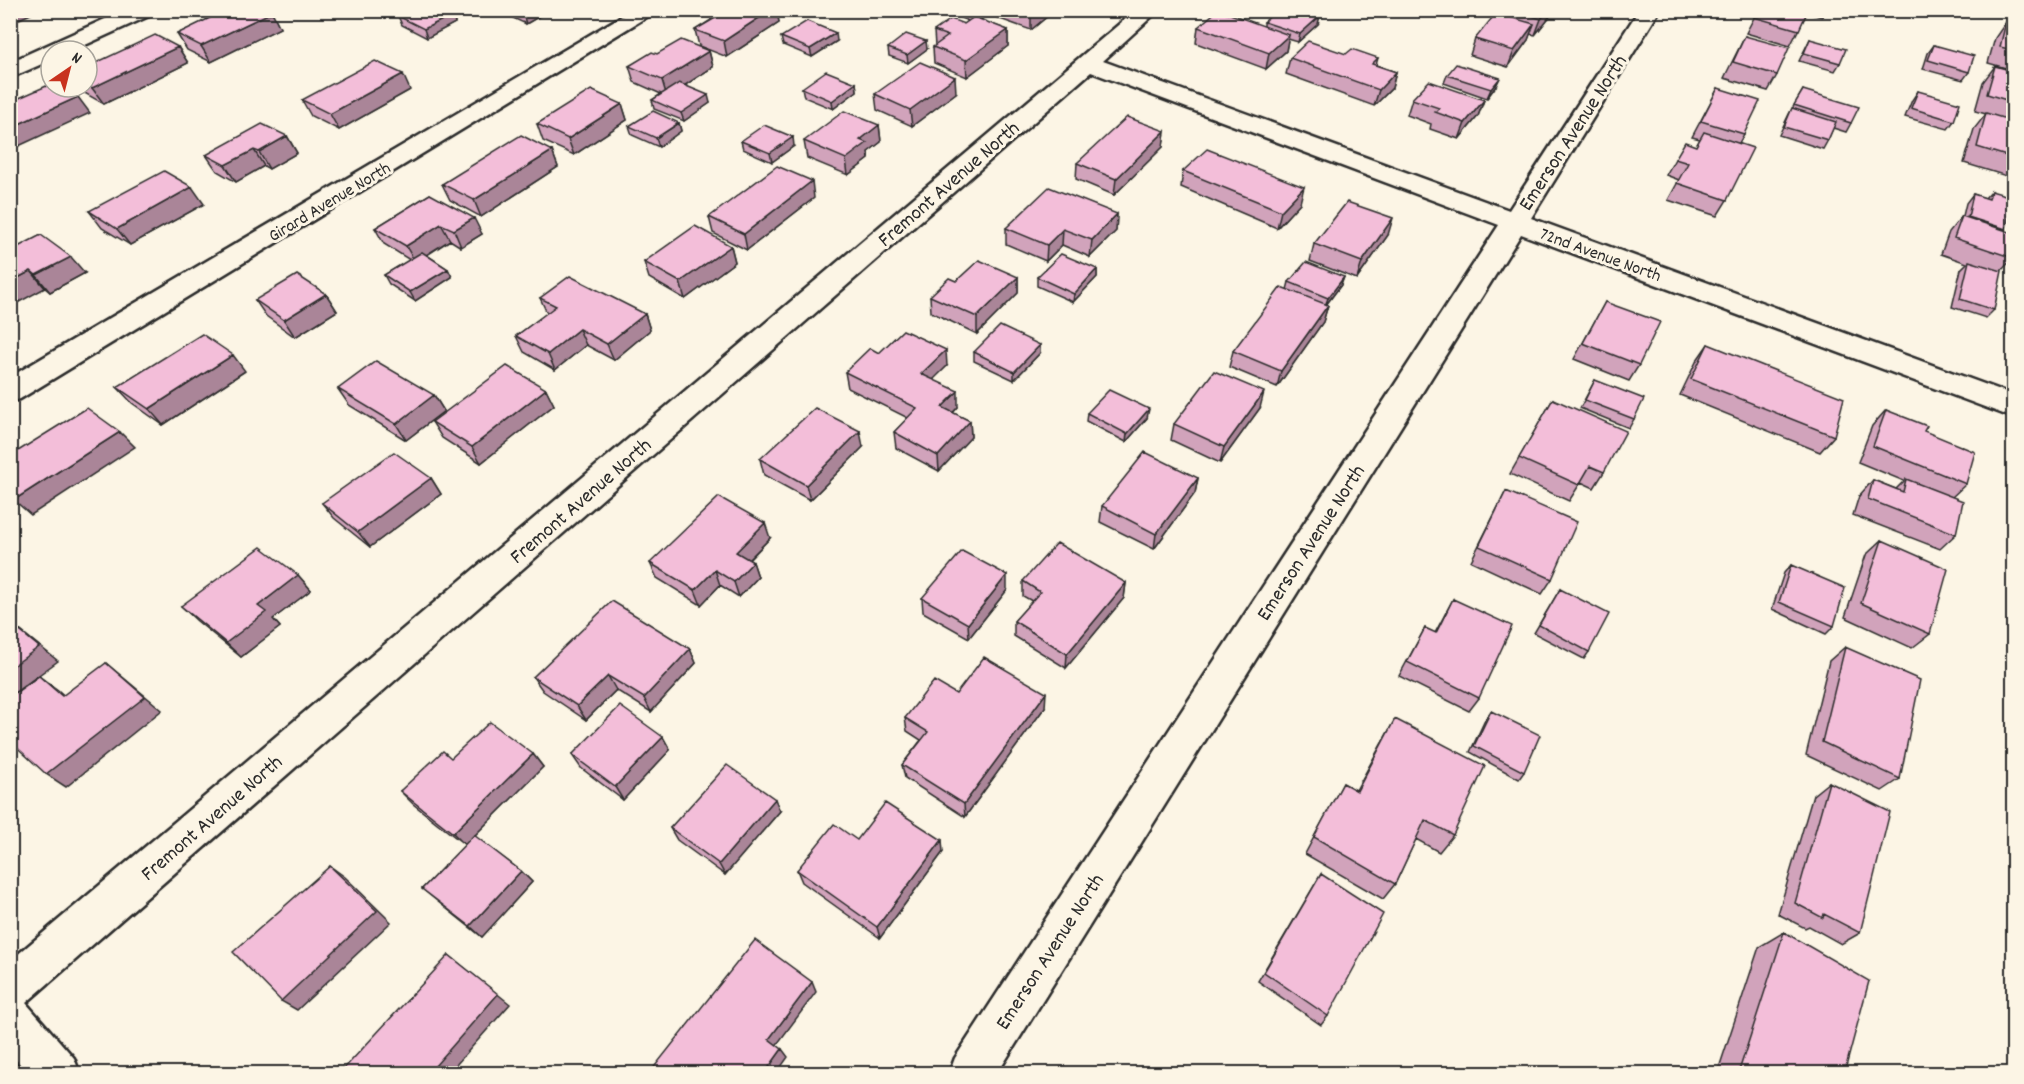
<svg xmlns="http://www.w3.org/2000/svg" width="2024" height="1084" font-family="Dekko,sans-serif">
<style>
.lines{fill:none;stroke-linecap:round;stroke-linejoin:round}
.minor-casing{stroke:#2b2b2b;stroke-width:5}
.minor{fill:#fcf5e5;fill-rule:evenodd}
.wall{fill:#d1a3bb;stroke:#2b2b2b;stroke-width:1.5}
.shaded-wall{fill:#aa8598;stroke:#2b2b2b;stroke-width:1.5}
.building{fill:#f3bed9;stroke:#2b2b2b;stroke-width:1.5}
.labels{text-anchor:middle;stroke-width:6;stroke-linejoin:round;paint-order:stroke}
.far-street-label{font-size:18px;fill:#2b2b2b;stroke:#fcf5e5}
.street-label{font-size:21px;fill:#2b2b2b;stroke:#fcf5e5}
</style>
<rect width="100%" height="100%" fill="#fcf5e5"/>
<filter id="ink" filterUnits="userSpaceOnUse"><feTurbulence type="fractalNoise" baseFrequency=".0167" numOctaves="2"/><feDisplacementMap in="SourceGraphic" scale="12" xChannelSelector="R" yChannelSelector="G"/><feConvolveMatrix kernelMatrix="1 2 1 2 8 2 1 2 1" color-interpolation-filters="sRGB"/></filter>
<g filter="url(#ink)">
<g class="lines">
<defs>
<path id="minor" d="M125,10H153L151,15L72,51H51V60L10,78V62Z
M632,10H658L20,399L10,402V377Z
M1136,10H1159L1103,61L1509,210L1639,10H1660L1531,218L2014,395V418L1521,234L997,1074H949L955,1058L1499,225L1091,72L26,1003L74,1058L80,1074H28L10,1052V961Z"/>
</defs>
<use href="#minor" class="minor-casing"/>
<use href="#minor" class="minor"/>
</g>
<path class="wall" d="M501,10H550L526,24L502,13Z
M716,10H777L779,23L727,57L699,46L695,30L711,20L710,14Z
M953,10H994L980,20L1008,30V46L967,77L934,63L933,47L935,46L934,31L964,24L968,21L953,15Z
M997,10H1055L1031,30L997,18Z
M1501,10H1555L1535,35L1530,34L1528,40L1508,67L1470,55L1475,39L1500,14Z
M1758,10H1827L1822,17L1807,13L1790,46L1746,33Z
M2009,10H2013V16L2008,14Z
M202,11L272,12L280,28L211,62L187,50L177,34L207,20Z
M452,15L455,23L427,38L402,25L398,16Z
M1264,22L1318,24L1298,42L1288,39L1286,51L1266,69L1196,43L1198,27L1264,26Z
M2006,22L2013,23V70L1988,63L1995,38Z
M1745,36L1777,75L1768,91L1724,78Z
M781,37L837,41L812,57L783,45Z
M1810,39L1840,63L1835,71L1799,61Z
M1934,45L1969,72L1963,80L1923,69L1928,53Z
M178,47L188,63L104,104L81,91L78,87H87V67Z
M888,48L927,49L908,63L889,56Z
M709,51L713,67L685,85L710,103L684,121L654,109L652,100L661,94L634,82L629,66L657,54Z
M1346,54L1378,58L1376,65L1396,72L1392,88L1374,106L1286,74L1290,58Z
M1995,66L2013,71V178L1964,163L1974,129L1986,114L1975,111L1983,82Z
M1447,75L1496,86L1487,98L1444,83Z
M856,83L857,91L833,109L804,97L802,88Z
M1718,88L1744,134L1739,143L1727,200L1717,216L1668,200L1679,180L1666,175L1675,159L1696,146L1700,139L1692,137Z
M410,90L339,130L311,116L302,100Z
M1803,90L1851,123L1846,132L1833,128L1828,140L1823,149L1779,135L1789,114Z
M1918,91L1954,121L1948,129L1905,117L1912,100Z
M956,93L912,126L877,110L875,94Z
M1412,99L1484,100L1478,116L1459,139L1430,129L1431,124L1407,115Z
M622,104L627,120L574,155L543,141L537,124Z
M679,123L681,131L659,147L632,135L629,126Z
M879,125L881,142L868,152L869,159L848,175L807,158L804,141Z
M1165,131L1163,147L1114,195L1076,179L1077,163Z
M287,136L297,153L269,169L264,166L236,182L217,171L206,155Z
M741,141L794,146L772,162L743,149Z
M552,151L558,167L481,217L450,200L442,184Z
M1183,171L1300,203L1277,228L1181,187Z
M1991,191L2006,229L2005,230L2013,258L2001,271L1994,310L1986,318L1952,307L1961,269L1967,263L1941,254L1949,232L1962,216H1963L1966,203L1973,194L1985,198Z
M430,194L482,234L461,247L450,240L427,255L448,269L452,277L415,301L389,284L384,275L410,260L384,244L375,228Z
M814,198L747,250L713,233L709,217Z
M204,204L130,245L102,228L89,211Z
M1117,214L1116,231L1090,257L1062,245L1046,261L1006,244V228Z
M1388,235L1357,279L1310,261L1314,244Z
M731,246L735,262L685,299L649,278L644,262Z
M10,251L85,273L50,292L45,288Z
M1097,269V277L1073,302L1037,286V277Z
M1018,277V293L977,334L931,312L930,296Z
M1344,277L1341,285L1326,305H1328L1323,322L1277,387L1229,367L1233,351L1287,290L1289,282Z
M326,294L337,311L295,337L266,316L255,300Z
M540,298L645,314L650,330L614,360L586,345L555,370L524,352L516,336L547,313Z
M1605,302L1639,365L1629,381L1574,359Z
M1708,344L1834,436L1820,452L1680,395L1697,360Z
M974,352L1040,353L1014,380L974,361Z
M879,353L947,366L933,379L958,407L953,413L970,421L971,437L939,471L896,448L894,432L908,418L848,388L845,372Z
M245,371L163,425L132,403L117,387Z
M1595,380L1634,419L1629,428L1580,408Z
M338,389L434,395L444,411L406,440L349,405Z
M546,389L554,405L481,463L442,438L432,422Z
M1553,399L1604,472L1594,488L1581,482L1569,501L1510,474Z
M1260,408L1220,463L1171,440L1174,424Z
M1886,410L1924,431L1966,484L1952,497L1956,534L1940,549L1853,515L1859,496L1873,480L1896,489L1904,481L1858,462L1872,426Z
M1087,413L1147,418L1126,442L1086,421Z
M863,447L810,500L764,475L760,459Z
M431,478L441,494L370,547L334,518L322,503Z
M1198,478L1195,493L1154,549L1100,522L1102,506Z
M1506,491L1552,579L1542,594L1471,561Z
M770,538L749,560L753,562L758,577L739,597L720,585L701,605L657,578L650,563Z
M1882,540L1930,634L1912,648L1845,617L1866,555Z
M1791,565L1834,626L1826,634L1772,609L1784,573Z
M298,575L311,590L273,619L280,627L241,657L197,621L181,606Z
M1023,581L1126,583L1124,598L1066,668L1014,636V621L1032,601L1023,596Z
M1560,589L1589,652L1584,659L1534,633Z
M1007,590L969,638L923,612L922,598Z
M1453,599L1479,698L1469,711L1399,676L1425,628L1435,633Z
M1845,647L1900,779L1882,791L1806,755L1829,661Z
M690,649L696,663L651,712L616,690L586,720L543,691L533,677Z
M956,694L1045,707L965,817L905,778L902,765L921,740L907,731L905,718Z
M1491,711L1524,772L1519,779L1470,752L1486,718Z
M1395,719L1453,835L1439,852L1416,839L1395,884L1383,899L1305,854L1343,783L1356,790Z
M663,737L670,750L623,800L581,768L572,755Z
M533,754L543,767L474,836L521,871L532,882L482,937L422,889L465,845L413,804L400,791L451,758Z
M1829,782L1860,933L1841,944L1809,926L1805,928L1778,914L1813,795Z
M780,811L725,875L677,840L670,828Z
M857,840L943,852L880,938L802,882L797,870Z
M1321,874L1328,1016L1321,1025L1258,981Z
M1784,932L1844,1074H1717L1759,947Z"/>
<path class="shaded-wall" d="M10,10H40L10,23Z
M522,10H550L526,24Z
M771,10H777L779,23L727,57L724,41Z
M982,10H994L975,24V15Z
M1035,10H1055L1031,30V14Z
M1548,10H1555L1535,35L1541,19Z
M272,12L280,28L211,62L201,46Z
M452,15L455,23L427,38L424,29Z
M1320,16L1318,24L1298,42L1300,34Z
M1534,24L1528,40L1508,67L1514,51Z
M1008,30V46L967,77L966,60Z
M836,33L837,41L812,57L810,49Z
M1289,35L1286,51L1266,69L1269,53Z
M926,41L927,49L908,63L907,55Z
M178,47L188,63L104,104L92,88Z
M709,51L713,67L667,97L662,80Z
M1396,72L1392,88L1374,106L1379,90Z
M403,74L410,90L339,130L330,114Z
M955,77L956,93L912,126L910,110Z
M1500,78L1496,86L1487,98L1491,89Z
M856,83L857,91L833,109L832,101Z
M708,95L710,103L684,121L681,113Z
M78,97L90,113L10,150V128Z
M1484,100L1478,116L1459,139L1465,123Z
M622,104L627,120L574,155L568,139Z
M679,123L681,131L659,147L656,138Z
M879,125L881,142L868,152L869,159L848,175L846,159L860,140Z
M1165,131L1163,147L1114,195L1116,179Z
M287,136L297,153L269,169L259,152Z
M793,137L794,146L772,162L770,153Z
M254,150L264,166L236,182L225,165Z
M552,151L558,167L481,217L474,200Z
M812,181L814,198L747,250L744,234Z
M192,187L204,204L130,245L117,229Z
M1304,187L1300,203L1277,228L1281,211Z
M1117,214L1116,231L1090,257L1092,240Z
M474,218L482,234L461,247L454,230Z
M1393,218L1388,235L1357,279L1362,262Z
M441,224L450,240L415,262L406,246Z
M1063,229L1062,245L1046,261L1047,245Z
M731,246L735,262L685,299L680,282Z
M71,257L85,273L50,292L36,275Z
M448,269L452,277L415,301L410,292Z
M1097,269V277L1073,302L1074,294Z
M31,271L45,288L10,307V282Z
M1018,277V293L977,334V317Z
M1344,277L1341,285L1325,306L1328,298Z
M326,294L337,311L295,337L284,320Z
M1328,305L1323,322L1277,387L1281,371Z
M645,314L650,330L614,360L607,344Z
M579,329L586,345L555,370L548,354Z
M1040,345V353L1014,380V372Z
M946,350L947,366L923,390L921,374Z
M233,355L245,371L163,425L149,409Z
M546,389L554,405L481,463L472,447Z
M958,391V407L943,423L942,407Z
M1264,392L1260,408L1220,463L1224,447Z
M434,395L444,411L406,440L396,424Z
M1149,409L1147,418L1126,442L1127,434Z
M970,421L971,437L939,471L938,456Z
M860,431L863,447L810,500L806,485Z
M120,432L135,447L31,515L14,500Z
M431,478L441,494L370,547L358,532Z
M1198,478L1195,493L1154,549L1156,534Z
M765,523L770,538L741,567L736,552Z
M753,562L758,577L739,597L734,582Z
M715,570L720,585L701,605L695,590Z
M298,575L311,590L273,619L280,627L241,657L226,643L258,606Z
M1007,575V590L969,638L968,624Z
M1126,583L1124,598L1066,668L1067,654Z
M10,621L17,627H16L58,661L10,696Z
M690,649L696,663L651,712L644,698Z
M106,663L162,710L66,787L46,774Z
M39,676L58,690L80,710L62,696Z
M608,676L616,690L586,720L577,706Z
M1046,693L1045,707L965,817L964,804Z
M663,737L670,750L623,800L615,787Z
M533,754L543,767L465,845L453,833Z
M775,799L780,811L725,875L719,864Z
M942,840L943,852L880,938L877,927Z
M330,866L345,877L391,922L297,1010L281,1001Z
M521,871L532,882L482,937L470,926Z
M449,955L510,1004L448,1074H428Z
M812,982L816,992L775,1047L769,1039Z
M782,1049L788,1057L776,1074H764Z"/>
<path class="building" d="M203,10H269L272,12L201,46L177,34L214,16L202,11Z
M410,10H440L452,15L424,29L398,16Z
M716,10H771L724,41L695,30L717,17L710,14Z
M962,10H982L975,15Z
M1022,10H1035L1031,14Z
M1218,10H1219L1289,35L1269,53L1198,27Z
M1277,10H1303L1320,16L1300,34L1264,22Z
M1512,10H1548L1541,19Z
M1758,10H1808L1799,30L1754,17Z
M1496,13L1534,24L1514,51L1475,39Z
M974,17L1008,30L966,60L933,47L948,36L934,31L951,19L964,24Z
M807,21L836,33L810,49L781,37Z
M2006,22L2013,23V50L2000,47Z
M906,34L926,41L907,55L888,48Z
M155,35L178,47L92,88L87,85V67Z
M1745,36L1789,48L1777,75L1733,62Z
M1810,39L1846,49L1840,63L1804,53Z
M681,40L709,51L662,80L629,66L652,52L657,54Z
M1308,41L1346,54L1352,49L1378,58L1372,64L1396,72L1379,90L1290,58Z
M1934,45L1974,56L1969,72L1928,60Z
M375,61L403,74L330,114L302,100Z
M920,62L955,77L910,110L875,94Z
M1456,64L1500,78L1491,89L1447,75Z
M1995,66L2013,71V102L1987,94Z
M826,71L856,83L832,101L802,88Z
M1429,81L1484,100L1465,123L1435,112L1439,108L1412,99Z
M679,83L708,95L681,113L652,100Z
M51,84V87H62L78,97L10,128V102Z
M1718,88L1760,101L1744,134L1701,121Z
M591,90L622,104L568,139L537,124Z
M1803,90L1859,107L1851,123L1794,105Z
M1918,91L1960,103L1954,121L1911,108Z
M1792,108L1836,122L1828,140L1784,127Z
M653,111L679,123L656,138L629,126Z
M844,111L879,125L860,140L867,143L846,159L804,141Z
M1986,113L2013,121V158L1977,147Z
M1127,117L1165,131L1116,179L1077,163Z
M262,124L287,136L259,152L254,150L225,165L206,155Z
M764,125L793,137L770,153L741,141Z
M1704,132L1753,148L1727,200L1677,183L1688,163L1675,159L1685,142L1696,146Z
M521,135L552,151L474,200L442,184Z
M1207,149L1304,187L1281,211L1183,171Z
M777,166L812,181L744,234L709,217Z
M164,171L192,187L117,229L89,211Z
M1049,187L1117,214L1092,240L1063,229L1047,245L1006,228Z
M1991,191L2009,196L2011,201L2006,229L1968,217L1973,194L1989,199Z
M430,194L474,218L454,230L441,224L406,246L375,228Z
M1347,202L1393,218L1362,262L1314,244Z
M1962,216L2013,233V258L1954,238Z
M695,226L731,246L680,282L644,262Z
M41,235L71,257L36,275L31,271L10,282V251Z
M422,252L448,269L410,292L384,275Z
M1061,254L1097,269L1074,294L1037,277Z
M979,260L1018,277L977,317L930,296L949,278L956,281Z
M1969,261L2002,271L1994,310L1960,299Z
M1306,262L1344,277L1328,298L1289,282Z
M297,275L326,294L284,320L255,300Z
M570,276L645,314L607,344L579,329L548,354L516,336L556,306L540,298Z
M1281,287L1328,305L1281,371L1233,351Z
M1605,302L1660,322L1639,365L1583,343Z
M1000,326L1040,345L1014,372L974,352Z
M903,330L946,350L921,374L958,391L942,407L970,421L938,456L894,432L917,408L845,372L870,348L879,353Z
M202,334L233,355L149,409L117,387Z
M1708,344L1844,398L1834,436L1691,379Z
M376,361L434,395L396,424L338,389Z
M507,366L546,389L472,447L432,422Z
M1214,371L1264,392L1224,447L1174,424Z
M1595,380L1644,399L1634,419L1585,400Z
M1109,390L1149,409L1127,434L1087,413Z
M1553,399L1626,431L1604,472L1590,466L1579,485L1519,458Z
M87,408L120,432L14,500L10,497V456Z
M815,408L860,431L806,485L760,459Z
M1886,410L1927,426L1924,431L1975,452L1966,484L1873,446Z
M394,452L431,478L358,532L322,503Z
M1145,452L1198,478L1156,534L1102,506Z
M1906,479L1963,501L1956,534L1868,499L1873,480L1903,492Z
M1506,491L1577,522L1552,579L1479,546Z
M719,497L765,523L736,552L753,562L734,582L715,570L695,590L650,563Z
M1882,540L1948,569L1930,634L1861,603Z
M1057,543L1126,583L1067,654L1014,621L1040,592L1023,581Z
M261,547L298,575L258,606L266,612L226,643L181,606Z
M962,551L1007,575L968,624L922,598Z
M1791,565L1845,588L1834,626L1779,602Z
M1560,589L1609,614L1589,652L1539,625Z
M1453,599L1512,626L1479,698L1407,662L1425,628L1436,633Z
M612,601L690,649L644,698L608,676L577,706L533,677Z
M10,623L39,647L10,668Z
M1845,647L1920,680L1900,779L1822,742Z
M984,657L1046,693L964,804L902,765L928,732L905,718L934,681L956,694Z
M106,663L145,697L46,774L10,741V697L39,676L62,696Z
M620,706L663,737L615,787L572,755Z
M1491,711L1540,735L1524,772L1474,746Z
M1395,719L1485,766L1453,835L1425,820L1395,884L1314,837L1343,783L1357,791Z
M490,722L533,754L453,833L400,791L443,751L451,758Z
M727,765L775,799L719,864L670,828Z
M1829,782L1890,812L1860,933L1824,914L1823,918L1795,903Z
M885,803L942,840L877,927L797,870L834,824L857,840Z
M474,835L521,871L470,926L422,889Z
M330,866L377,911L281,1001L233,952Z
M1321,874L1383,914L1328,1016L1264,972Z
M1784,932L1869,981L1844,1074H1738Z
M755,940L812,982L769,1039L782,1049L764,1074H655L651,1071Z
M449,955L498,994L428,1074H339Z"/>
</g>
<g class="labels">
<g class="far-street-label">
<text transform="translate(329 201) rotate(-31)" y="6">Girard Avenue North</text>
<text transform="translate(1601 254) rotate(20)" y="6">72nd Avenue North</text>
</g>
<g class="street-label">
<text transform="translate(1572 132) rotate(-57)" y="7">Emerson Avenue North</text>
<text transform="translate(948 183) rotate(-41)" y="7">Fremont Avenue North</text>
<text transform="translate(580 500) rotate(-41)" y="7">Fremont Avenue North</text>
<text transform="translate(1310 542) rotate(-57)" y="7">Emerson Avenue North</text>
<text transform="translate(211 817) rotate(-41)" y="7">Fremont Avenue North</text>
<text transform="translate(1049 951) rotate(-57)" y="7">Emerson Avenue North</text>
</g>
</g>
<rect width="2024" height="1084" fill="none" stroke="#fcf5e5" stroke-width="36"/>
<rect x="18" y="18" width="1988" height="1048" fill="none" stroke="#2b2b2b" stroke-width="2" filter="url(#ink)"/>
<g transform="translate(69 69) rotate(35)"><circle r="28" fill="#fcf5e5" stroke="#a8a49b" stroke-width="1.5"/>
<path d="M0-4.5L10 22L0 15L-10 22Z" fill="#c8321e"/>
<text y="-9" font-size="16" font-weight="bold" text-anchor="middle" fill="#2b2b2b">N</text>
</g>
</svg>
